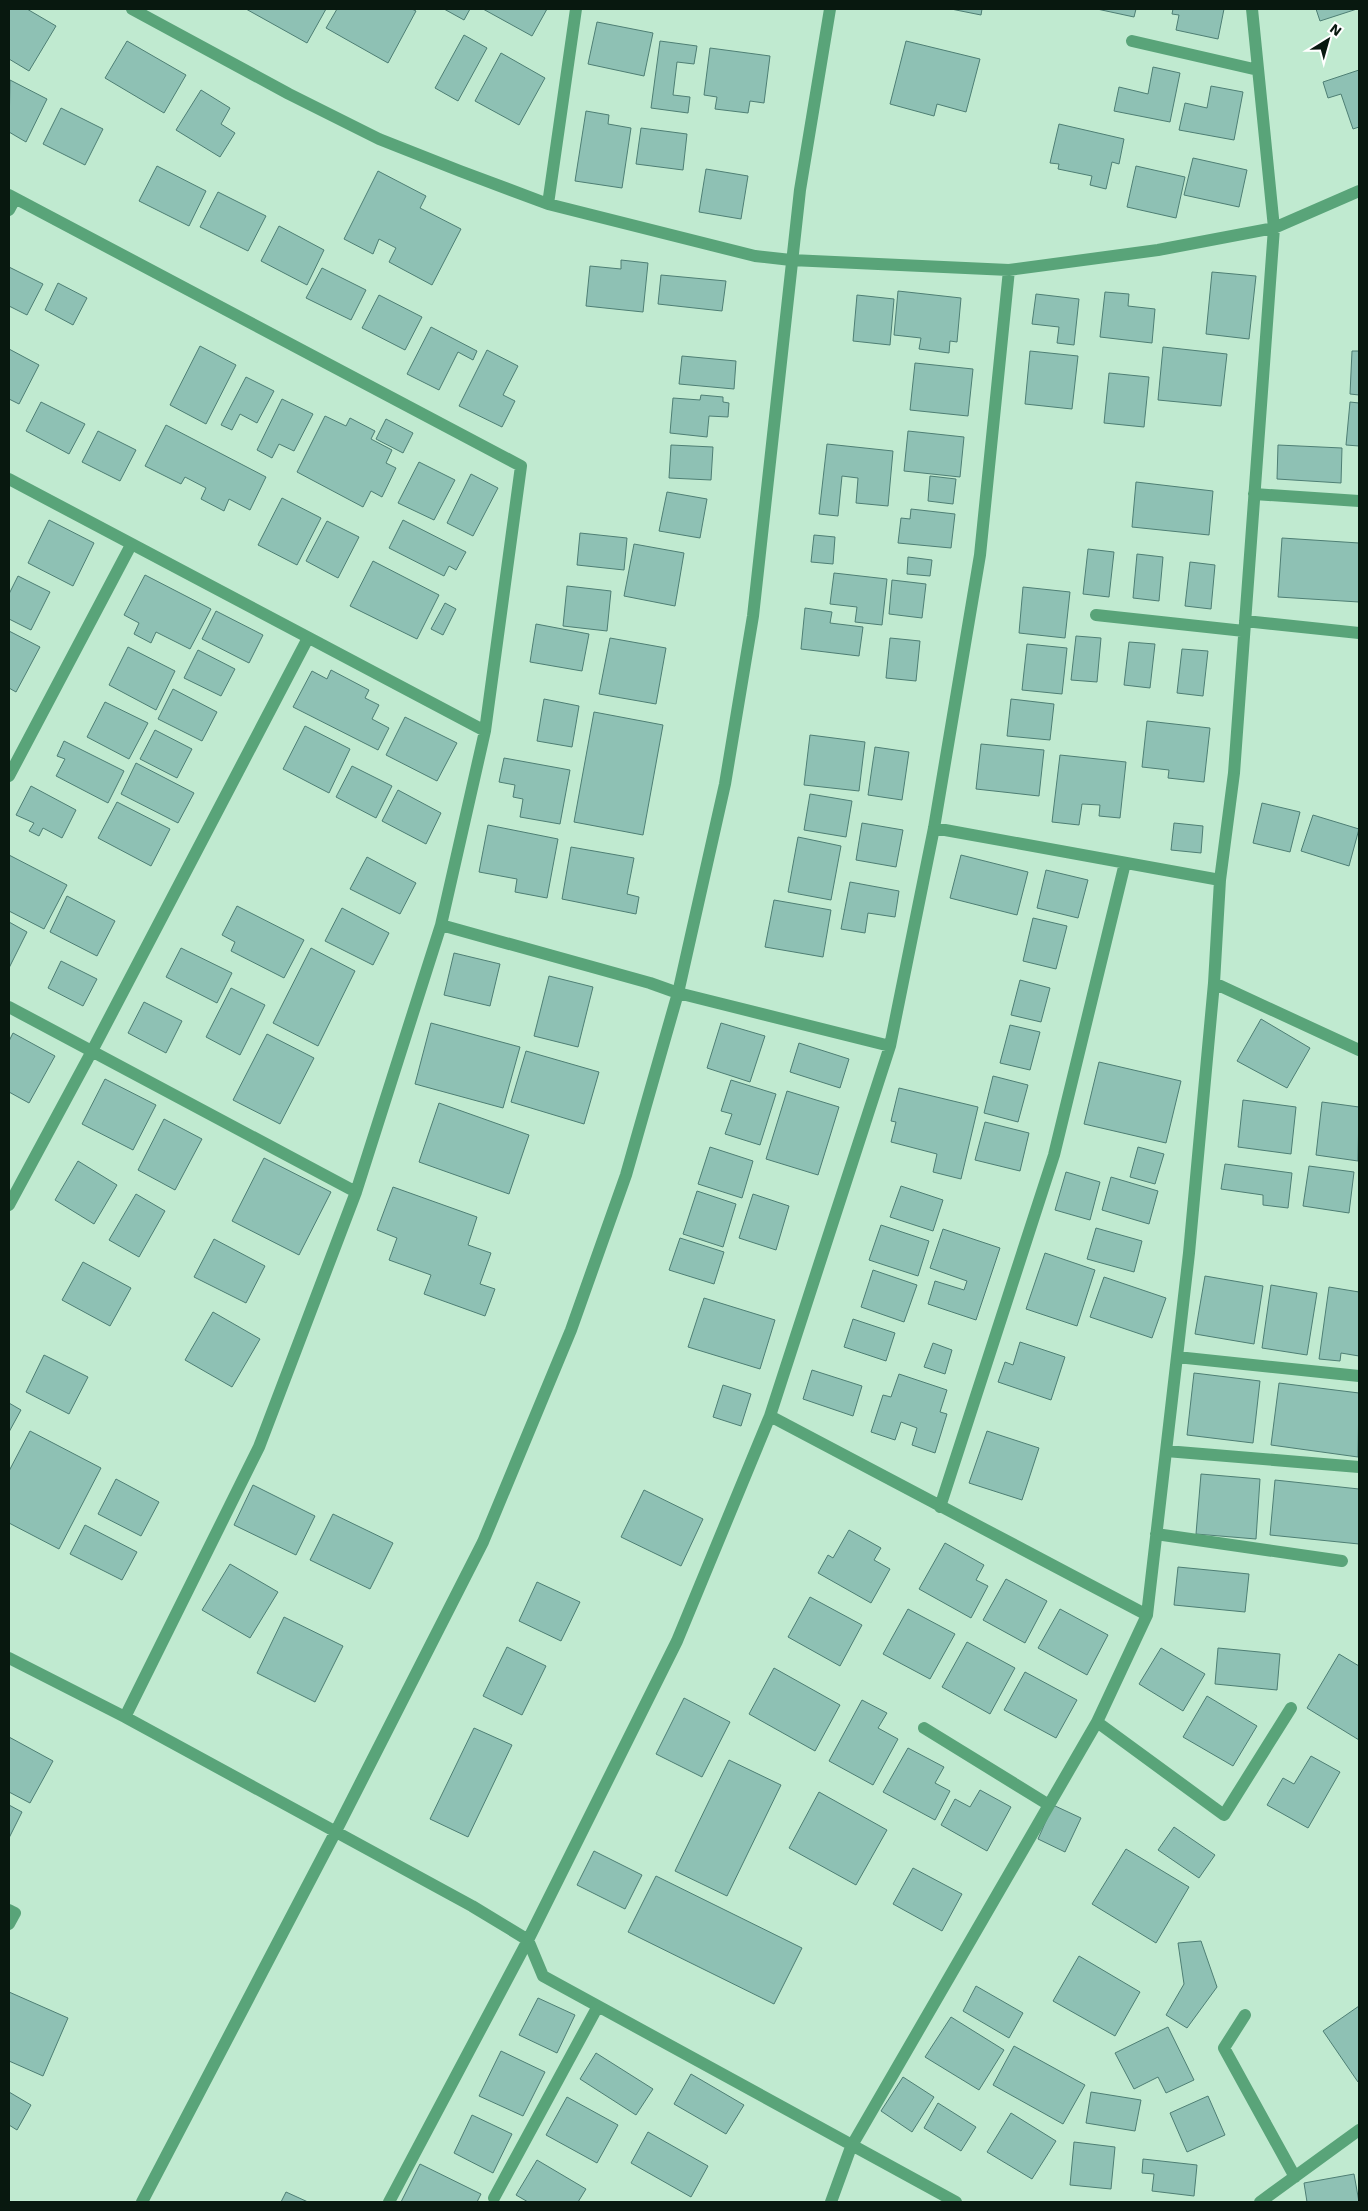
<svg xmlns="http://www.w3.org/2000/svg" width="1368" height="2211" font-family="'Work Sans',sans-serif">
<style>
.building{fill:#8ec1b4;stroke:#4e7f74}
.lines{fill:none;stroke-linecap:round;stroke-linejoin:round}
.minor{stroke:#59a479;stroke-width:12}
</style>
<rect width="100%" height="100%" fill="#c0ead0"/>
<path class="building" d="M9,9H27L56,26L29,71L9,59Z
M246,9H326L307,43Z
M337,9H412L416,11L388,63L326,28Z
M444,9H470L464,20Z
M483,9H547L532,36Z
M951,9H982L981,15Z
M1097,9H1136L1134,17Z
M1173,9H1224L1218,39L1176,30L1179,15L1172,14Z
M1316,9H1357L1320,21Z
M597,22L653,33L644,76L588,64Z
M464,35L487,48L458,101L435,88Z
M127,41L186,75L164,113L105,78Z
M660,41L697,46L694,64L677,62L673,95L690,97L688,113L651,108Z
M906,41L980,59L966,112L937,104L934,116L890,104Z
M710,48L770,56L764,103L750,101L748,113L715,109L717,97L704,95Z
M501,53L545,78L519,125L475,101Z
M1153,67L1180,73L1170,122L1114,111L1119,87L1148,94Z
M1359,70V127L1353,129L1341,94L1328,98L1323,82Z
M10,80L47,99L26,142L9,132Z
M1211,86L1243,92L1234,140L1179,130L1185,103L1207,108Z
M201,90L230,108L221,124L235,133L220,157L176,130Z
M61,108L103,129L85,165L43,144Z
M586,111L609,115L608,124L631,128L622,188L575,181Z
M1059,124L1124,139L1119,164L1112,162L1106,189L1090,185L1092,176L1058,169L1059,164L1050,163Z
M641,128L687,134L683,170L636,164Z
M1193,158L1247,170L1239,207L1184,195Z
M157,166L206,191L189,226L139,201Z
M1136,166L1185,177L1176,218L1127,207Z
M706,169L748,176L741,219L699,212Z
M378,171L426,196L420,208L461,229L432,285L389,262L396,248L379,239L373,254L344,239Z
M218,192L266,216L248,251L200,227Z
M279,226L324,250L307,285L261,261Z
M621,260L648,263L643,312L586,306L590,266L621,269Z
M9,267L43,284L27,315L9,306Z
M322,268L366,290L351,320L306,298Z
M1212,272L1256,276L1249,339L1206,334Z
M661,275L726,281L722,311L658,304Z
M58,283L87,298L73,325L45,310Z
M898,291L961,298L957,342L950,341L949,353L919,349L921,338L894,335Z
M1105,292L1129,294L1128,306L1155,309L1152,343L1100,337Z
M1036,294L1079,299L1074,345L1057,343L1059,327L1032,324Z
M379,295L422,317L405,350L362,328Z
M857,295L894,299L890,345L853,341Z
M431,327L477,351L473,360L458,352L439,390L407,374Z
M200,346L236,365L206,424L170,405Z
M1163,347L1227,354L1221,406L1158,400Z
M9,349L39,365L19,404L9,399Z
M487,350L518,366L503,395L515,401L502,427L459,406Z
M1030,351L1078,356L1072,409L1025,404Z
M1352,351H1359V395L1350,394Z
M682,356L736,361L734,389L679,384Z
M915,363L973,369L968,416L910,410Z
M1109,373L1149,377L1144,427L1104,423Z
M246,377L274,391L257,423L240,414L232,430L221,425Z
M701,395L723,397V402L729,403L728,417L709,416L707,437L670,433L673,398L700,400Z
M282,399L313,414L294,451L279,444L272,458L257,450Z
M41,402L85,424L69,454L26,431Z
M1350,402L1359,403V446L1346,445Z
M325,416L346,426L350,418L375,431L371,439L392,450L386,463L396,468L382,497L371,491L363,507L297,472Z
M386,419L413,433L403,453L376,439Z
M166,425L266,477L250,510L229,499L224,511L201,499L206,488L185,477L181,484L145,466Z
M98,431L136,450L120,481L82,462Z
M908,431L964,437L960,477L904,471Z
M827,444L893,451L888,506L856,503L858,478L842,476L838,516L819,514Z
M671,445L713,447L711,480L669,478Z
M1278,445L1342,448L1341,483L1277,479Z
M419,462L455,480L434,520L398,503Z
M471,474L498,488L473,536L447,523Z
M930,476L956,479L953,504L928,501Z
M1136,482L1213,491L1209,535L1132,527Z
M667,492L707,499L700,538L659,531Z
M282,498L321,518L297,565L258,545Z
M911,509L955,514L951,548L898,543L901,518L910,519Z
M49,520L94,543L73,586L28,563Z
M403,520L466,552L456,570L449,566L444,576L389,548Z
M327,521L359,537L338,578L306,561Z
M580,533L627,538L624,570L577,565Z
M814,535L835,537L833,564L811,562Z
M1282,538L1359,543V602L1278,597Z
M634,544L684,553L675,606L624,596Z
M1088,549L1114,552L1109,597L1083,594Z
M1137,554L1163,557L1159,601L1133,598Z
M908,557L932,560L930,576L907,574Z
M373,561L439,595L417,639L350,606Z
M1190,562L1215,565L1211,609L1185,606Z
M834,573L887,579L882,625L855,622L857,607L830,604Z
M145,575L211,609L190,649L156,632L151,643L134,634L139,623L124,615Z
M18,576L50,592L31,630L9,619V594Z
M892,580L926,584L922,618L889,614Z
M567,586L611,591L607,631L563,626Z
M1023,587L1070,592L1065,638L1019,633Z
M445,603L456,609L443,635L431,629Z
M805,608L832,612L830,623L863,627L859,656L801,649Z
M216,611L263,635L249,663L202,639Z
M536,624L589,634L582,671L530,662Z
M9,631L40,647L16,692L9,688Z
M1076,636L1101,638L1097,682L1071,680Z
M610,638L666,648L656,704L599,694Z
M890,638L920,641L916,681L886,678Z
M1129,642L1155,644L1150,688L1124,685Z
M1027,644L1067,648L1062,694L1022,690Z
M128,647L175,671L156,710L109,685Z
M1182,649L1208,651L1203,696L1177,693Z
M198,650L235,669L221,696L184,678Z
M331,670L369,690L365,698L379,705L372,719L389,728L378,750L293,707L312,671L327,679Z
M173,689L217,712L202,741L158,719Z
M544,699L579,706L572,747L537,741Z
M1011,699L1054,704L1050,740L1007,736Z
M105,702L148,723L129,759L87,737Z
M594,712L663,725L643,835L574,822Z
M405,717L457,743L437,781L386,755Z
M1147,721L1210,728L1204,782L1168,778L1169,770L1142,767Z
M305,726L350,749L329,793L283,769Z
M155,730L192,749L177,778L140,759Z
M810,735L865,742L859,791L804,785Z
M64,741L124,771L108,803L56,776L65,759L57,756Z
M981,744L1044,750L1039,796L976,789Z
M875,747L909,752L902,800L868,795Z
M1060,755L1126,762L1120,818L1099,816L1100,805L1082,804L1079,825L1052,822Z
M504,758L570,770L560,824L520,817L523,799L513,797L515,785L499,782Z
M136,763L194,793L178,823L121,794Z
M352,766L392,786L376,818L336,797Z
M31,786L76,810L62,838L43,828L39,836L29,831L34,823L16,815Z
M398,790L441,813L426,844L382,821Z
M810,794L852,801L846,837L804,830Z
M117,802L170,829L151,866L98,838Z
M1262,803L1300,812L1290,852L1253,843Z
M1313,815L1359,829L1349,866L1301,851Z
M862,823L903,830L896,867L856,860Z
M1174,823L1203,826L1201,853L1171,850Z
M488,825L558,839L547,898L515,892L517,879L479,872Z
M798,837L841,846L831,900L788,892Z
M571,847L634,858L627,894L639,897L636,914L562,899Z
M9,855L67,885L44,929L9,911Z
M961,855L1028,872L1017,915L950,898Z
M367,857L416,883L400,914L350,889Z
M1046,870L1088,880L1078,918L1037,908Z
M850,882L899,891L895,917L868,913L865,933L841,929Z
M67,896L115,921L97,956L50,932Z
M774,900L831,910L823,957L765,947Z
M237,906L304,940L284,978L231,951L235,942L222,935Z
M342,908L389,933L373,965L325,941Z
M1033,918L1067,926L1056,969L1023,961Z
M9,922L27,932L9,968Z
M181,948L232,973L217,1003L166,977Z
M311,948L355,971L318,1046L273,1023Z
M454,953L500,964L490,1006L444,995Z
M61,961L97,979L83,1006L48,988Z
M549,976L593,987L578,1047L534,1036Z
M1020,980L1050,988L1041,1022L1011,1015Z
M231,988L265,1005L240,1055L206,1037Z
M144,1002L182,1021L166,1053L128,1033Z
M1261,1019L1310,1048L1287,1088L1237,1061Z
M431,1023L520,1047L503,1108L415,1084Z
M721,1023L765,1036L750,1082L707,1068Z
M1010,1025L1040,1032L1030,1070L1000,1063Z
M13,1033L55,1056L29,1103L9,1092V1041Z
M267,1034L314,1058L280,1124L233,1100Z
M799,1043L849,1059L840,1088L790,1072Z
M526,1051L599,1072L584,1124L511,1102Z
M1099,1062L1181,1081L1166,1143L1084,1124Z
M993,1076L1028,1085L1018,1122L984,1113Z
M105,1079L156,1105L133,1150L82,1124Z
M731,1080L776,1094L760,1145L725,1134L732,1114L721,1111Z
M899,1088L978,1107L961,1179L933,1172L937,1154L891,1142L896,1122L891,1121Z
M787,1091L839,1107L818,1175L766,1159Z
M1243,1100L1296,1107L1291,1154L1238,1147Z
M1322,1102L1359,1107L1358,1161L1316,1155Z
M439,1103L529,1135L509,1194L419,1162Z
M164,1119L202,1139L175,1190L138,1170Z
M985,1122L1029,1133L1020,1171L975,1160Z
M710,1147L753,1161L742,1198L698,1184Z
M1138,1147L1164,1154L1155,1184L1130,1177Z
M264,1158L331,1192L299,1255L232,1221Z
M78,1161L117,1185L94,1224L55,1200Z
M1225,1164L1292,1173L1288,1208L1263,1205V1195L1221,1189Z
M1309,1166L1354,1172L1349,1213L1303,1206Z
M1066,1172L1100,1182L1090,1220L1055,1210Z
M1111,1177L1158,1191L1149,1224L1102,1210Z
M901,1186L943,1200L933,1231L890,1217Z
M393,1187L477,1217L468,1245L491,1253L480,1284L495,1289L485,1316L424,1294L431,1275L389,1260L397,1238L377,1230Z
M697,1191L736,1204L723,1247L683,1234Z
M136,1194L165,1211L139,1257L109,1240Z
M753,1194L789,1206L776,1250L739,1238Z
M881,1225L929,1241L918,1276L869,1260Z
M1096,1228L1142,1241L1134,1272L1087,1259Z
M943,1229L1000,1248L976,1320L928,1304L935,1281L964,1290L967,1281L930,1268Z
M680,1238L724,1252L714,1284L669,1270Z
M214,1239L265,1266L246,1303L194,1277Z
M1045,1253L1095,1270L1077,1326L1026,1309Z
M83,1262L131,1288L110,1326L62,1300Z
M873,1270L917,1285L904,1322L861,1307Z
M1205,1276L1263,1286L1254,1344L1195,1334Z
M1104,1277L1166,1298L1152,1338L1090,1317Z
M1271,1285L1317,1293L1307,1355L1262,1348Z
M1329,1287L1359,1292V1356L1341,1353L1340,1361L1319,1359Z
M704,1298L775,1320L760,1369L688,1347Z
M213,1312L260,1339L232,1387L185,1360Z
M853,1319L895,1333L886,1361L844,1347Z
M1020,1342L1065,1357L1051,1400L998,1382L1005,1362L1013,1365Z
M933,1343L952,1350L945,1374L924,1367Z
M44,1355L88,1377L69,1414L26,1392Z
M812,1370L862,1386L853,1416L803,1399Z
M1194,1373L1260,1381L1253,1443L1187,1435Z
M899,1374L947,1390L940,1412L947,1414L935,1453L912,1445L917,1428L901,1422L895,1440L871,1432L883,1395L891,1397Z
M1279,1383L1359,1393L1358,1457L1271,1445Z
M723,1385L751,1394L741,1426L713,1417Z
M9,1403L21,1410L9,1432Z
M30,1431L101,1468L59,1549L9,1523V1471Z
M987,1431L1039,1448L1022,1500L969,1483Z
M1201,1474L1260,1479L1256,1539L1196,1534Z
M116,1479L159,1502L141,1536L98,1514Z
M1275,1480L1359,1489V1544L1270,1535Z
M253,1485L315,1516L296,1555L234,1525Z
M644,1490L703,1519L681,1566L621,1537Z
M333,1514L393,1543L370,1589L310,1560Z
M85,1525L137,1552L122,1580L70,1554Z
M849,1530L881,1548L874,1560L890,1569L871,1603L818,1573L828,1555L833,1558Z
M945,1543L984,1565L976,1580L988,1586L971,1618L919,1589Z
M230,1564L278,1592L250,1638L202,1610Z
M1178,1567L1249,1574L1245,1612L1174,1605Z
M1006,1579L1047,1601L1025,1643L983,1620Z
M537,1582L580,1602L561,1641L519,1621Z
M810,1597L862,1625L840,1666L788,1637Z
M908,1609L955,1634L930,1679L883,1654Z
M1060,1609L1108,1635L1087,1675L1038,1648Z
M284,1617L343,1646L315,1702L257,1673Z
M967,1642L1015,1668L990,1714L942,1687Z
M507,1647L546,1666L522,1715L483,1696Z
M1161,1648L1205,1674L1183,1711L1139,1684Z
M1218,1648L1280,1654L1277,1690L1215,1684Z
M1339,1654L1359,1666V1740L1307,1708Z
M774,1668L840,1705L815,1751L749,1714Z
M1025,1672L1077,1700L1056,1738L1004,1710Z
M1207,1696L1257,1726L1233,1766L1183,1737Z
M684,1698L730,1722L702,1777L656,1754Z
M862,1700L887,1713L878,1728L898,1739L873,1785L829,1761Z
M474,1728L512,1745L468,1837L430,1819Z
M9,1737L53,1761L30,1803L9,1792Z
M908,1748L944,1767L935,1783L950,1791L935,1820L883,1792Z
M1311,1756L1340,1772L1308,1828L1267,1805L1283,1778L1294,1784Z
M729,1760L781,1785L727,1896L675,1871Z
M980,1790L1011,1807L987,1851L941,1825L955,1799L970,1807Z
M819,1792L887,1830L856,1885L789,1848Z
M9,1805L22,1812L9,1838Z
M1053,1805L1081,1818L1065,1852L1038,1839Z
M1174,1827L1215,1855L1199,1878L1158,1850Z
M1126,1849L1189,1887L1156,1943L1092,1904Z
M594,1851L642,1875L625,1909L577,1885Z
M913,1868L962,1894L942,1931L893,1904Z
M656,1876L802,1948L774,2004L628,1932Z
M1201,1941L1217,1987L1187,2028L1166,2015L1184,1984L1178,1943Z
M1079,1956L1140,1992L1115,2036L1053,2001Z
M976,1986L1023,2013L1009,2038L963,2011Z
M9,1992L68,2018L43,2076L9,2061Z
M538,1998L575,2015L557,2053L519,2035Z
M1359,2006V2081L1358,2082L1323,2031Z
M951,2017L1004,2050L979,2090L925,2057Z
M1168,2027L1194,2080L1166,2093L1158,2077L1134,2089L1115,2053Z
M1014,2046L1085,2085L1063,2124L993,2085Z
M501,2051L545,2072L523,2116L479,2096Z
M596,2053L653,2089L636,2115L580,2079Z
M691,2074L744,2105L726,2134L674,2104Z
M903,2077L934,2097L912,2132L881,2111Z
M9,2092L31,2105L17,2130L9,2125Z
M1091,2092L1141,2100L1135,2131L1086,2123Z
M1208,2096L1225,2135L1187,2152L1170,2113Z
M567,2097L618,2125L597,2163L546,2135Z
M938,2103L976,2127L961,2151L924,2128Z
M1011,2113L1056,2141L1032,2179L987,2152Z
M472,2115L512,2134L493,2173L454,2153Z
M648,2132L708,2166L691,2197L631,2163Z
M1074,2142L1115,2147L1111,2189L1070,2185Z
M1143,2159L1197,2165L1194,2196L1152,2191L1154,2174L1142,2173Z
M537,2160L586,2189L578,2202H528L516,2195Z
M420,2164L481,2194L477,2202H401Z
M1354,2174L1359,2202H1307L1304,2183Z
M286,2192L308,2202H281Z"/>
<g class="lines">
<path class="minor" d="M132,9L289,94L379,139L460,171L548,204L755,256L791,260L1009,270L1158,250L1274,228L1359,191
M1132,41L1258,70
M9,195L521,466L485,731L441,925L356,1192L259,1447L125,1717
M548,204L576,9
M9,210L15,199
M9,479L485,731
M1254,494L1359,501
M1096,615L1244,631
M1245,621L1359,633
M9,776L131,545
M934,828L1220,880
M441,925L650,983L678,993L890,1046
M1214,983L1359,1050
M9,1007L356,1192
M9,1205L92,1051L308,638
M1177,1357L1359,1376
M770,1416L1147,1615
M1166,1451L1359,1467
M940,1507L1054,1155L1125,863
M1156,1534L1342,1561
M9,1658L125,1717L472,1906L528,1940L543,1976L956,2202
M1097,1722L1224,1815L1291,1708
M924,1728L1049,1805
M9,1910L15,1913L9,1924
M1245,2015L1224,2048L1295,2177
M494,2198L598,2006
M142,2202L336,1831L483,1542L571,1330L626,1175L678,993L725,784L753,616L800,190L830,9
M389,2202L528,1940L677,1641L770,1416L890,1046L934,828L980,555L1009,270
M831,2202L851,2147L1097,1722L1147,1615L1189,1253L1214,983L1220,880L1234,773L1274,228L1252,9
M1260,2202L1359,2130"/>
</g>
<rect width="1368" height="2211" fill="none" stroke="#08180f" stroke-width="20"/>
<g transform="translate(1328 40) rotate(37)" stroke="#ffffff" stroke-width="4" paint-order="stroke">
<path d="M0-4L9 19L0 12L-9 19Z" fill="#08180f"/>
<text y="-8" font-size="14" font-weight="bold" text-anchor="middle" fill="#08180f">N</text>
</g>
</svg>
